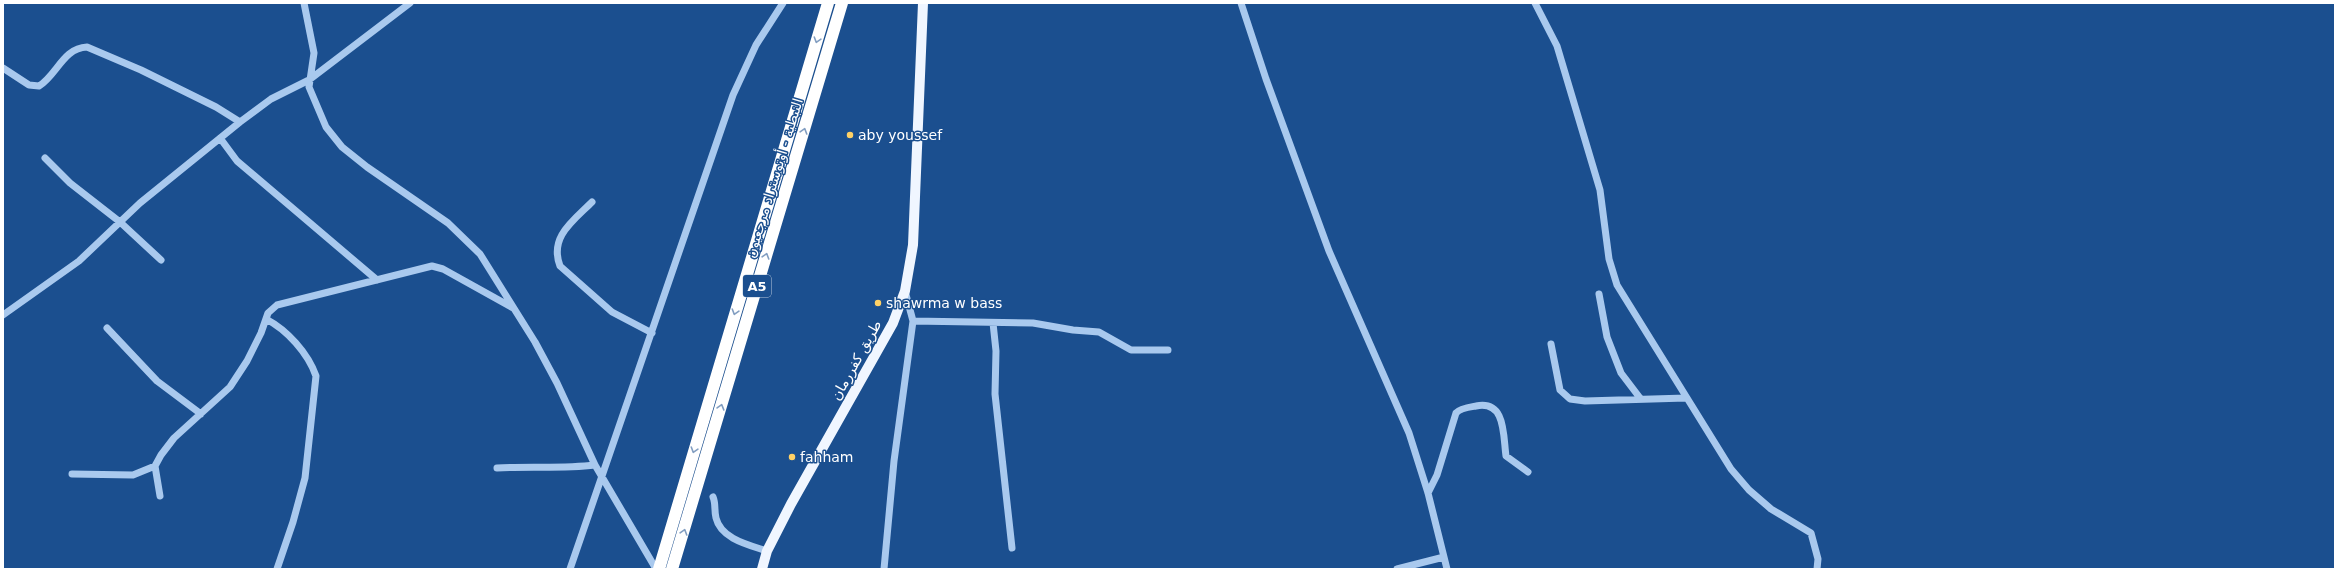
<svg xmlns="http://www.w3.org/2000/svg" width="2338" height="572" font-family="'DejaVu Sans','Noto Naskh Arabic',sans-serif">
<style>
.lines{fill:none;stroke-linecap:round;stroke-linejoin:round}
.minor{stroke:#a9c9ee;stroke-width:7}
.major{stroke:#f0f6ff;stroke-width:10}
.highway{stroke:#fff;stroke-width:12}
.oneway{stroke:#829ec1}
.poi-dot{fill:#ffd166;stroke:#1b4f8f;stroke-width:1.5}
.labels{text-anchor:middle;stroke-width:3;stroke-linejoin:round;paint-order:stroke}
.shield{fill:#1b4f8f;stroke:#bbcadd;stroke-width:1}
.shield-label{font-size:13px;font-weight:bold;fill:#fff}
.poi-label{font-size:14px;fill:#fff;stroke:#1b4f8f;text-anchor:start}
.street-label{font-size:14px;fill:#fff;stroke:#1b4f8f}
</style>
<rect width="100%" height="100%" fill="#1b4f8f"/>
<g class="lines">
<path class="minor" d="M304,3L314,53L309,87L326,127L342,147L367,167L448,223L480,254L535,342L557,383L595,465L656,569
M1241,3L1266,79L1329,251L1409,433L1428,493L1447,569
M1535,3L1557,46L1600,190L1609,259L1617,285L1731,469L1749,490L1771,509L1811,533L1818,559L1817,569
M3,68L29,85L39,86C57,75 63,48 87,47L141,70L216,107L240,122
M220,138L237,161L377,280
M45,158L70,183L120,222L161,260
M592,202C573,221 549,237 560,266L612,312L652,333
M1599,294L1607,337L1621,373L1640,398
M3,315L79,261L140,203L240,122L271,99L309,80L410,3
M266,319C287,330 308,353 316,376L305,478L293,522L277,569
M913,321L1033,323L1073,330L1099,332L1131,350H1168
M993,323L996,351L995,394L1012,548
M107,328L157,381L201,414
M1551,344L1560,390L1570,399L1585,401L1686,398
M497,468C530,466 562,469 595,465
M72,474L133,475L155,466
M1428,493L1437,475L1456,413C1460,408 1470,407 1476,406C1506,400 1503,435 1506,456L1528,472
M160,496L155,466L161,455L174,438L230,387L247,361L261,333L268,313L277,305L432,266L443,269L513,308
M713,497C716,504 714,510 716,518C721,539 749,545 767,551
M570,569L733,95L756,45L783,3
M884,569L894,461L913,321L905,291
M1397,569L1444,557"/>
<path class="major" d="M762,569L767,551L791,504L893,323L905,291L913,245L923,3"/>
<path class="highway" d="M659,569L828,3
M672,569L842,3"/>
</g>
<defs><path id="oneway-chevron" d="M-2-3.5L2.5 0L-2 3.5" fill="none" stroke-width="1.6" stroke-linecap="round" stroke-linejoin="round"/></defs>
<g class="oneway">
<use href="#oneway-chevron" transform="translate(817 40) rotate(107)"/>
<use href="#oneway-chevron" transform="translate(804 131) rotate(-73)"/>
<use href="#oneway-chevron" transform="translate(766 256) rotate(-73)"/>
<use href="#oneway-chevron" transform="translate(735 312) rotate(107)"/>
<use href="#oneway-chevron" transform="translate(721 407) rotate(-74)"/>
<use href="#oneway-chevron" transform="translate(694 450) rotate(107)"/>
<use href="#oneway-chevron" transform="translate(684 532) rotate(-73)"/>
</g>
<g class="poi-dot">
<circle cx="850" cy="135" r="4"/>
<circle cx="878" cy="303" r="4"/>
<circle cx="792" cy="457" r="4"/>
</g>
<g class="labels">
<rect class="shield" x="743" y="275" width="28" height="22" rx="3"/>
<g class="shield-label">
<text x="757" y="291">A5</text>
</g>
<g class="poi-label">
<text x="858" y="140">aby youssef</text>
<text x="886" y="308">shawrma w bass</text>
<text x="800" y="462">fahham</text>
</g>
<g class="street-label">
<text transform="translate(774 178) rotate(-73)" y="5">النبطية - أوتوستراد مرجعيون</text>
<text transform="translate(856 360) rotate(-61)" y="5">طريق كفررمان</text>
</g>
</g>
<rect width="2338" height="572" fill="none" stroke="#ffffff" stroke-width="8"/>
</svg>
